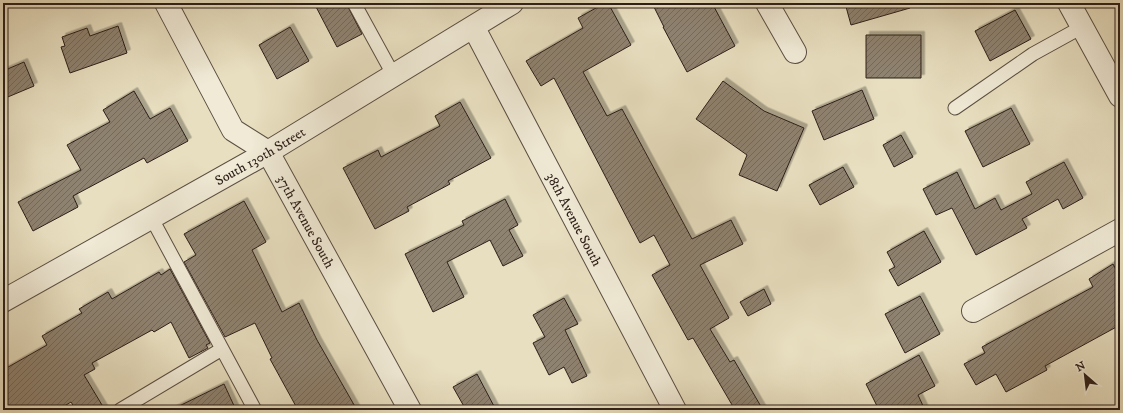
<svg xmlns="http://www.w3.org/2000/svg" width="1123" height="413" font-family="'IM FELL DW Pica',serif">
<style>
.building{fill:url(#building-hatch);stroke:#2c1e18;filter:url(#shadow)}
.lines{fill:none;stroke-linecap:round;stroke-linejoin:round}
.service-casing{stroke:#5b4e42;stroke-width:15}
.minor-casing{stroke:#5b4e42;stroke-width:24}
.tertiary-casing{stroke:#5b4e42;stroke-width:24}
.service{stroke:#f0ead6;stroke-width:13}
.minor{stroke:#f0ead6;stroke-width:22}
.tertiary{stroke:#f0ead6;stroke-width:22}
.labels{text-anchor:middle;stroke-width:3.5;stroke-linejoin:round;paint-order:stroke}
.street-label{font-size:14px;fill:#2c1e18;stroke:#f0ead6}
</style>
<defs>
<pattern id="building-hatch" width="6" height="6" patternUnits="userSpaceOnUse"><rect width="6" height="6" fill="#8e826f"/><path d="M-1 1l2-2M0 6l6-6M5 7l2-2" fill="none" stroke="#746a5a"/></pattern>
<filter id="shadow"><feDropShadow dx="3.5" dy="-3.5" stdDeviation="0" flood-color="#0004"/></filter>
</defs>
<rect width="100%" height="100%" fill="#e8dfc0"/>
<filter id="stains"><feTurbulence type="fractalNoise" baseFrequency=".005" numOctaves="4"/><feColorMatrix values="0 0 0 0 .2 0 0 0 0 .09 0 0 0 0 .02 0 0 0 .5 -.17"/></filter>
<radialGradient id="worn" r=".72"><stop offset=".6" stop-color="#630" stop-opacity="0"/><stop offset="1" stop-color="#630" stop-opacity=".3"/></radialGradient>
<path class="building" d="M314,3H346L362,34L337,47Z
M605,3H608L631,45L583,72L607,116L622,109L692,239L731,220L743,244L700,265L729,318L710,329L730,362L734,360L763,410H735L693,338L688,340L652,275L670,265L654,235L640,243L554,78L541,86L526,61L583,28L578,18Z
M652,3H712L735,46L687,72L663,27H664Z
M845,3H909L910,8L851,25Z
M1015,10L1031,39L990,61L975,31Z
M118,26L127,53L70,73L61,47L65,46L62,37L87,28L90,36Z
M290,27L309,61L277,79L259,45Z
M866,35H921V78H866Z
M24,62L34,86L3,99V71Z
M723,81L764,111L804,128L777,191L739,175L747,155L696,119Z
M862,90L874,119L824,140L812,111Z
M134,91L150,119L170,108L188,141L147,163L144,158L73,196L78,207L33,231L18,202L81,170L67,145L110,122L103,110Z
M460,102L491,158L448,181L450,184L407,207L409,211L375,229L343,168L378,150L381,157L440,126L435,116Z
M1011,108L1030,144L983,167L965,131Z
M901,135L913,157L894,167L883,145Z
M1064,162L1083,198L1063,209L1058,199L1022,219L1027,228L976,255L952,208L936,215L923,189L957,172L975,209L995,198L1001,210L1032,194L1026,182Z
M843,167L854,187L820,205L809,185Z
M505,199L518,225L509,230L523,256L503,266L490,240L447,262L464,297L433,312L405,254L464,225L462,221Z
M244,201L266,242L252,250L282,312L299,303L317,340L357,410H298L270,359L272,358L255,323L225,337L184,262L196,255L184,234Z
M924,231L941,262L898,286L889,270L895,267L887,252Z
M1113,264L1120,277V325L1045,366L1047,370L1006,392L996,374L976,385L964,364L985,353L982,347L1093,287L1089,279Z
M170,269L210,343L206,345L208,348L189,358L171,322L154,332L152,330L92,363L95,369L84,375L105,410H76L71,402L58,410H3V370L47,345L42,336L82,313L79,309L108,292L112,299L159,272L161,275Z
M764,289L771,304L748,316L740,302Z
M920,296L940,334L905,353L885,314Z
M564,298L578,324L565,330L587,376L572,383L564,367L549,375L533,343L545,337L533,315Z
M919,355L935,386L918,395L925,410H879L866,384Z
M477,374L496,410H466L453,387Z
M224,384L236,410H171Z"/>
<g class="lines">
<defs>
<path id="service" d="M354,3L394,76
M955,108L1033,54L1082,27
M151,217L255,410
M120,410L222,349"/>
<g id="minor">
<path id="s1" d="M166,3L233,130L268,152L410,410"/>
<path d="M767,3L795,52"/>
<path id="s2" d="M474,28L675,410"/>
<path d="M973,311L1120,230"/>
</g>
<g id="tertiary">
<path d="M1069,3L1120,96"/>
<path id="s3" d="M3,301L268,152L512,3"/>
</g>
</defs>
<use href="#service" class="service-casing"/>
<use href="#minor" class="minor-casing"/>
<use href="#tertiary" class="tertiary-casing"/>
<use href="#service" class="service"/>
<use href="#minor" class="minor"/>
<use href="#tertiary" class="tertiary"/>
</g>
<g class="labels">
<g class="street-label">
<text dy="5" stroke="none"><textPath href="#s3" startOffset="295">South 130th Street</textPath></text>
<text dy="5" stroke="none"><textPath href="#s2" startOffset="216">38th Avenue South</textPath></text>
<text dy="5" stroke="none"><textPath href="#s1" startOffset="264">37th Avenue South</textPath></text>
</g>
</g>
<rect width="1123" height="413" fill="none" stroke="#e8dfc0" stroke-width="16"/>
<rect x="4" y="4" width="1115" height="405" fill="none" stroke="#2c1e18" stroke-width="2"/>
<rect x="8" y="8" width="1107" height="397" fill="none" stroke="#2c1e18"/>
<g transform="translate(1085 375) rotate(332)" stroke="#f0ead6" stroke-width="3" paint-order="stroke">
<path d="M0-3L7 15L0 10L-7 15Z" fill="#2c1e18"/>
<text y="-6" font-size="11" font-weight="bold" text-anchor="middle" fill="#2c1e18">N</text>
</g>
<rect width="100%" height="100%" filter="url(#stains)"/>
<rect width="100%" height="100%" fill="url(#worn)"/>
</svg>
